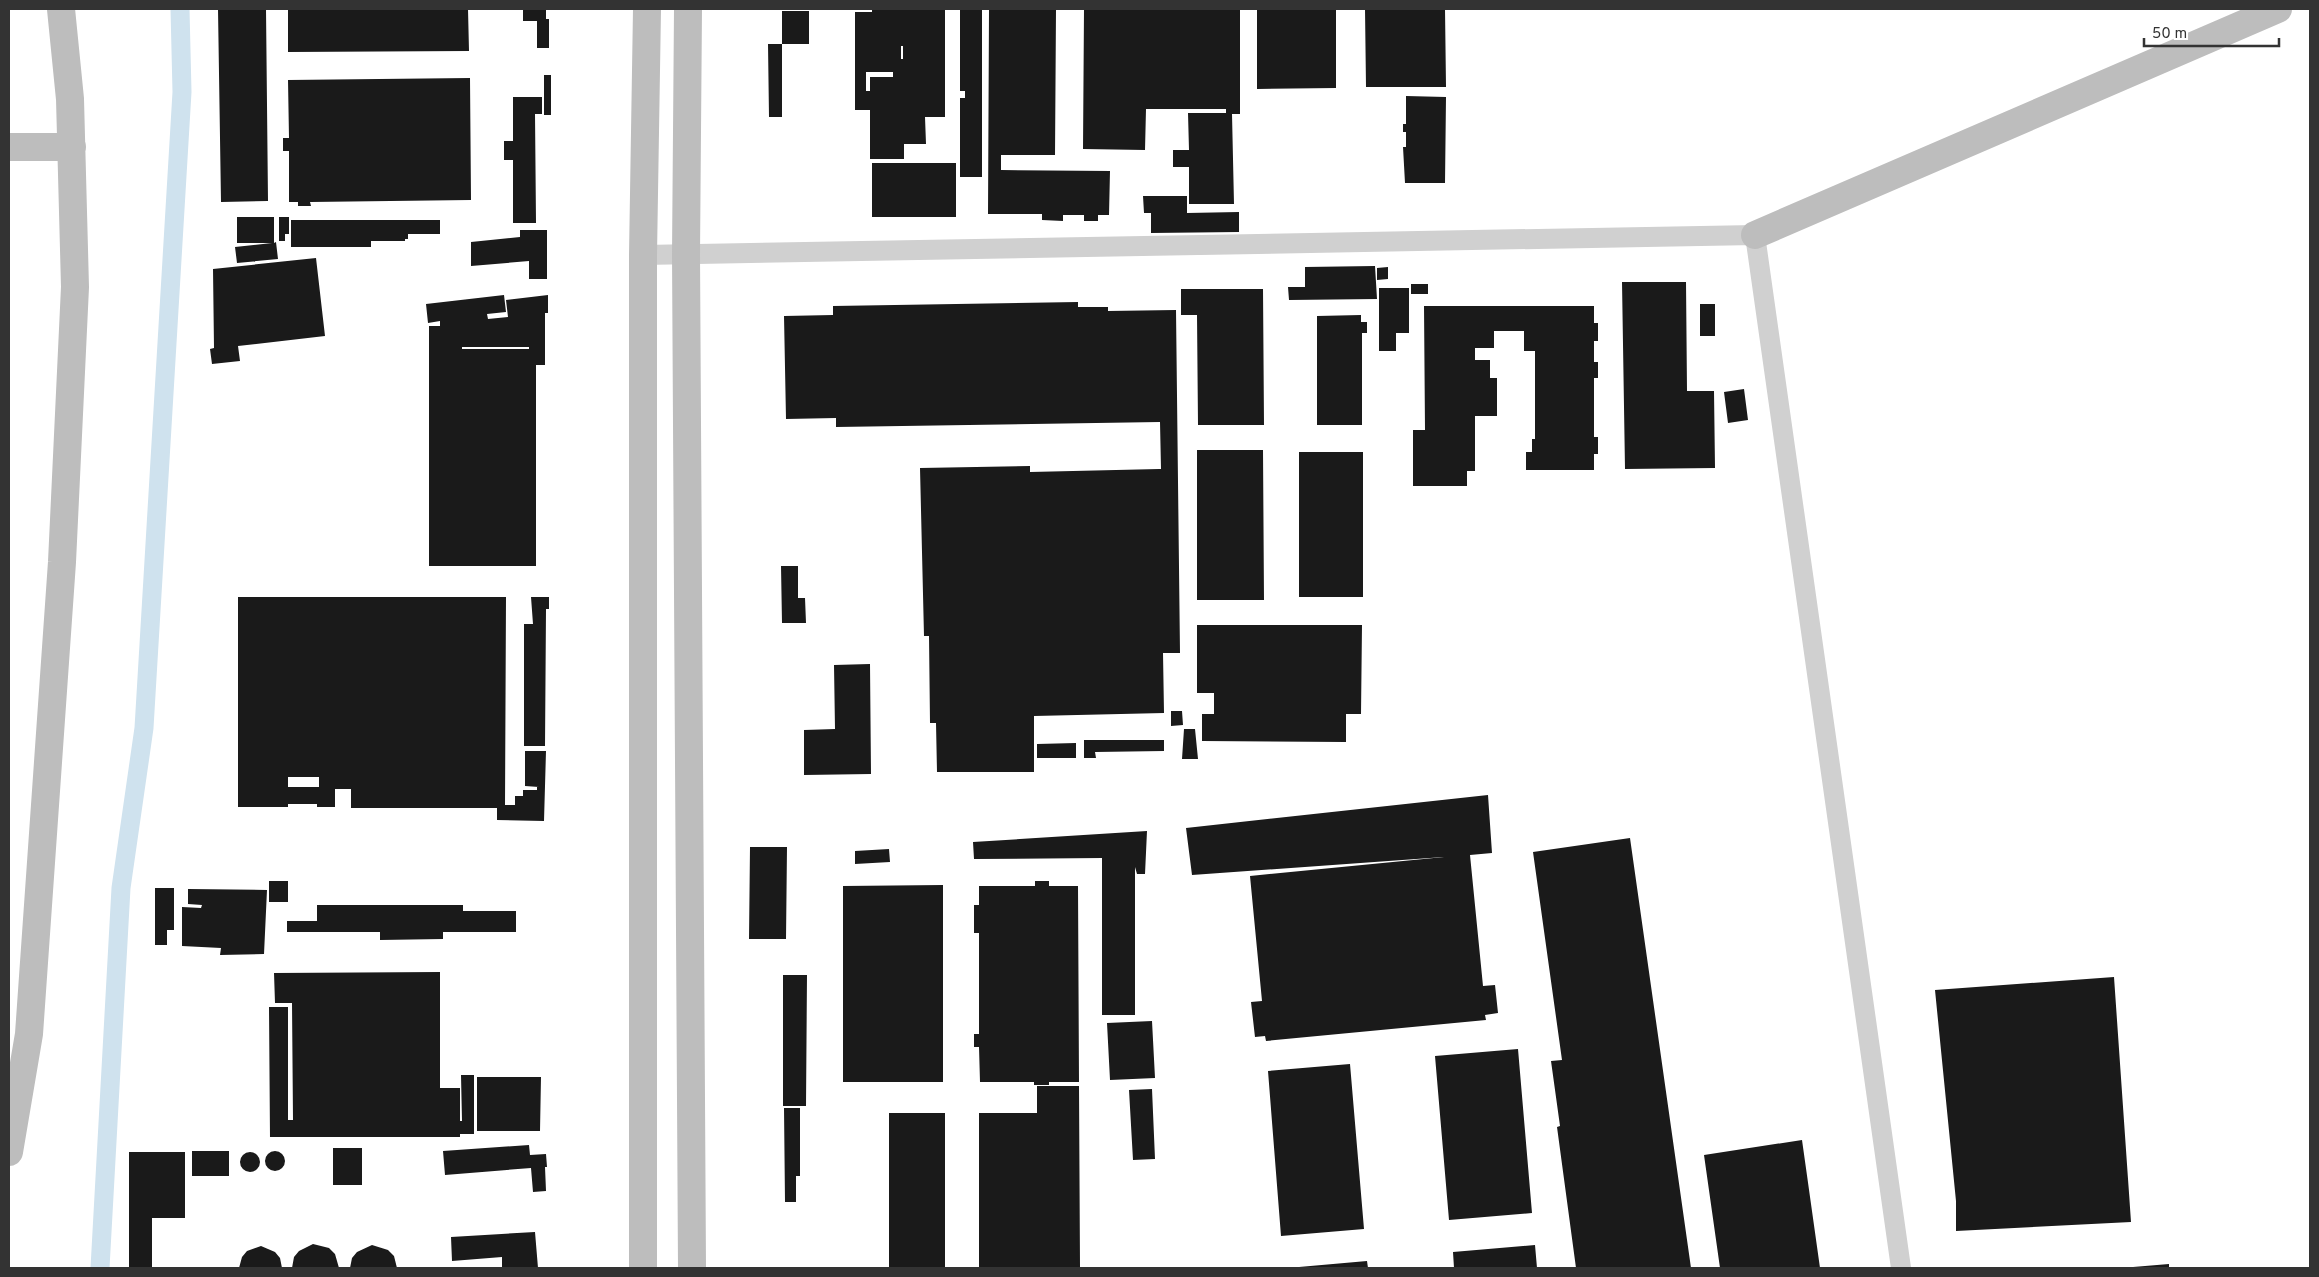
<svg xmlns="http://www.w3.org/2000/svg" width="2319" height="1277" viewBox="0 0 2319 1277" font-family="Overpass,sans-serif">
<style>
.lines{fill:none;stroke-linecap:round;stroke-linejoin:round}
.canal{stroke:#cfe2ee;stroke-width:19}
.building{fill:#1a1a1a;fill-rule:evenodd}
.street{stroke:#d0d0d0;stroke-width:20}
.secondary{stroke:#bdbdbd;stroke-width:28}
</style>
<rect width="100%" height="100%" fill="#fff"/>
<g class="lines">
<!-- canal -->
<path class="canal" d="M100 1268 121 888 144 728 182 92 180 9"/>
</g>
<!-- building -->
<path class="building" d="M218 9H266L268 201 221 202Z
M288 9H468L469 51 288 52Z
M523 9H546V19H549V48H537V21H523Z
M872 9H945V117H925L926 144H904V159H870V110H855V12H872ZM901 46H903V59H901ZM866 72H893V77H870V91H866Z
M960 9H982V177H960V98H965V91H960Z
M989 9H1056L1055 155H1001V170L1110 171 1109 215H1098V221H1084V215H1063V221L1042 220V214H988Z
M1084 9H1240V114H1232L1234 204H1189V167H1173V150H1189L1188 113H1226V109H1146L1145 150 1083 149Z
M1257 9H1336V88L1257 89Z
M1365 9H1445L1446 87H1366Z
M782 11H809V44H782V117H769L768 44H782Z
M544 75H551V115H544Z
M470 78 471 200 310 202 311 206H298V202H289V151H283V138H289L288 80Z
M1406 96 1446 97 1445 183H1405L1403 147H1406V132H1403V124H1406Z
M513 97H542V114H535L536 223H513V160H504V141H513Z
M872 163H956V217H872Z
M1143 196H1187V213L1239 212V232L1151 233V213H1144Z
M237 217H274V243L276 242 278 259 237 263 235 247 272 243H237Z
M279 217H289V234H285V241H279Z
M291 220H440V234H408V239H405V241H371V247H291Z
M520 230H547V279H529V261L471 266V242L520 237Z
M316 258 325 336 238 346 240 361 212 364 210 349 214 348 213 269Z
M1375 266 1377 299 1289 300 1288 287H1305V267Z
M1388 267V279L1377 280V268Z
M1622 282H1686L1687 391H1714L1715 468 1625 469Z
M1411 284H1428V294H1411Z
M1379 288H1409V333H1396V351H1379Z
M1181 289H1263L1264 425H1198L1197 315H1181Z
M504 295 506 312 487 314 488 319 508 317 506 300 548 295V313H545V365H536V566H429V326H440V321L428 323 426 304ZM462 347H529V349H462Z
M1078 302V307H1108V311L1176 310 1180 653H1163L1164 713 1034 716V772H937L936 723H930L929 636H924L920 468 1030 466V472L1159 469H1161L1160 422 836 427V418L786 419 784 316 833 315V306Z
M1700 304H1715V336H1700Z
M1424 306H1594V323H1598V341H1594V362H1598V378H1594V437H1598V454H1594V470H1526V452H1532V439H1535V351H1524V331H1494V348H1475V360H1490V378H1497V416H1475V471H1467V486H1413V430H1425Z
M1361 315V322H1367V333H1362V425H1317V316Z
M1744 389 1748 420 1728 423 1724 392Z
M1197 450H1263L1264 600H1197Z
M1299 452H1363V597H1299Z
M781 566H798V598H805L806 623H782Z
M238 597H506L505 805H515V796H523V790H537V787H539L525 786V751H546L544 821 497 820V808H351V789H335V807H317V804H288V807H238ZM288 777H319V787H288Z
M531 597H549V609H546L545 746H524V624H533Z
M1197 625H1362L1361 714H1346V742L1202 741V714H1214V693H1197Z
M870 664 871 774 804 775V730L835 729 834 665Z
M1171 711H1182L1183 725 1171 726Z
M1184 729H1195L1198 759H1182Z
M1084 740H1164V751L1095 752 1096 758H1084Z
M1076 743V758H1037V744Z
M1488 795 1492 853 1470 855 1483 986 1495 985 1498 1013 1485 1015 1486 1020 1266 1041 1265 1036 1255 1037 1251 1002 1262 1001 1250 876 1444 857 1192 875 1186 828Z
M1147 831 1145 874H1137L1135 867V1015H1102V858L974 859 973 842Z
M1630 838 1691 1268H1576L1557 1127 1560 1126 1551 1061 1562 1060 1533 852Z
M750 847H787L786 939H749Z
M889 849 890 862 855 864V851Z
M269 881H288V902H269Z
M1035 881H1049V886H1078L1079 1082H1049V1085H1034V1082H980L979 1047H974V1034H979V933H974V905H979V886H1035Z
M943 885V1082H843V886Z
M155 888H174V930H167V945H155Z
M188 889 267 890 264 954 220 955 221 948 182 946V907L201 908 202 905 188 904Z
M317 905H463V911H516V932H443V939L380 940V932H287V921H317Z
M440 972V1088H460V1121H462L461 1075H474V1134H460V1137H270L269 1007H288V1120H293L292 1003H275L274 973Z
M783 975H807L806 1106H783Z
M2114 977 2131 1222 1956 1231V1201L1935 990Z
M1152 1021 1155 1078 1110 1080 1107 1023Z
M1518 1049 1532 1213 1449 1220 1435 1056Z
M1350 1064 1364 1229 1281 1236 1268 1071Z
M477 1077H541L540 1131H477Z
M1037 1086H1079L1080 1268H979V1113H1037Z
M1152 1089 1155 1159 1133 1160 1129 1090Z
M784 1108H800V1176H796V1202H785Z
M889 1113H945V1268H889Z
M1802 1140 1820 1268H1720L1704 1155Z
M529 1145 530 1155 546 1154 547 1167H545L546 1191 533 1192 531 1168 445 1175 443 1151Z
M333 1148H362V1185H333Z
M192 1151H229V1176H192Z
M265 1161a10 10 0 1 1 20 0a10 10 0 1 1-20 0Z
M129 1152H185V1218H152V1268H129Z
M240 1162a10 10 0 1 1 20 0a10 10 0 1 1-20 0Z
M535 1232 538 1268H502V1257L452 1261 451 1237Z
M313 1244 329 1248 335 1254 339 1268H292L294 1257 299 1251Z
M372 1245 388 1250 394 1256 397 1268H350L352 1258 357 1252Z
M1535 1245 1537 1268H1454L1453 1252Z
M261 1246 275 1252 280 1258 282 1268H239L242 1257 247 1251Z
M1367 1261 1368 1268H1299V1267Z
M2169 1264V1268H2133V1267Z"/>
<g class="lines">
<!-- street -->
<path class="street" d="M643 255 1755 235 1901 1268"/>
<!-- secondary -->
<path class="secondary" d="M688 9 686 254 692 1268
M9 147H72
M1755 235 2278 9
M9 1152 29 1034 62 562 75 287 70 99 61 9
M643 1268V255L647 9"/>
</g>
<!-- border -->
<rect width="2319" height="1277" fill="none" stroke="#333333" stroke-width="20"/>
<!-- scale -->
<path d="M2144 38v8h135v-8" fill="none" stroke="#333333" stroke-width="2.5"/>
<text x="2152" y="38" font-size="15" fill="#333333" stroke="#ffffff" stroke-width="4" paint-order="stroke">50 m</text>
</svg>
